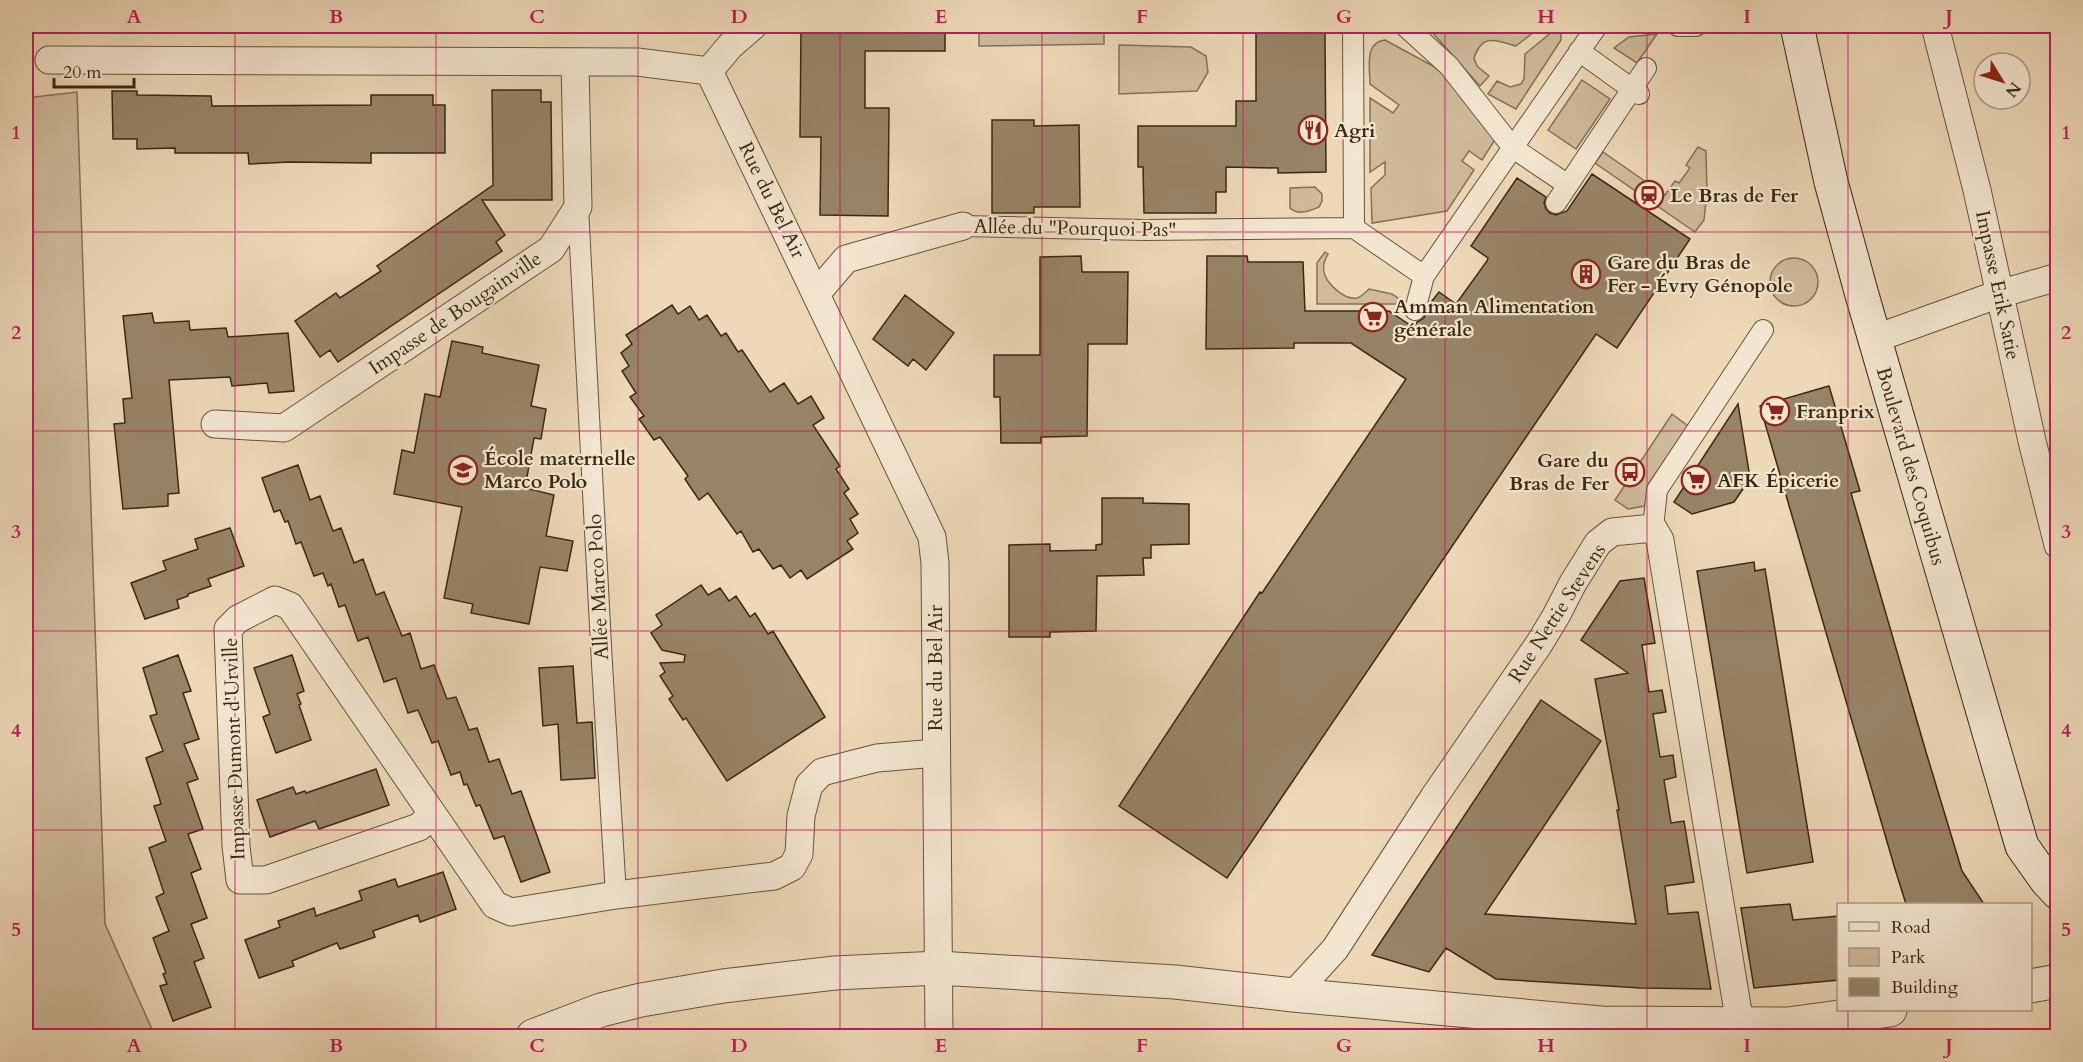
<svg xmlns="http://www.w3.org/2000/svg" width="2083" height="1062" viewBox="0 0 2083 1062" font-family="Cardo,serif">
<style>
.green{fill:#cfba9b;stroke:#847156;stroke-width:1.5}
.building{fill:#978467;stroke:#3a2810;stroke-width:1.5}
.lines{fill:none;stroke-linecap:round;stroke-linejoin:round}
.pedestrian-casing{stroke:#67543a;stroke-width:22}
.minor-casing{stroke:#67543a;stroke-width:29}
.tertiary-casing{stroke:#67543a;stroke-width:35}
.secondary-casing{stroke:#3a2810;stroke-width:35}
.pedestrian{stroke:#f3e6d0;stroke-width:20}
.minor{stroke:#f3e6d0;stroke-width:27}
.tertiary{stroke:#f3e6d0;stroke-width:33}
.secondary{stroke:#f3e6d0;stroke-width:33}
.grid{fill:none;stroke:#c2185b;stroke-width:1.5;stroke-opacity:0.55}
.labels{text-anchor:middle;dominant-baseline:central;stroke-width:4.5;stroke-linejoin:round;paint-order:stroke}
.poi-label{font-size:20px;font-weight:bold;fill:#3a2810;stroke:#f3e6d0;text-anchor:start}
.street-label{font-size:20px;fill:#3a2810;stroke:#f3e6d0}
.neatline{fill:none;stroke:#c2185b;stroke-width:2}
.grid-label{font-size:20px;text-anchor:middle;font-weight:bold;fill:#c2185b}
</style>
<rect width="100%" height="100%" fill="#edd8b7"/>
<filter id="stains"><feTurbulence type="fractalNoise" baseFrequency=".00333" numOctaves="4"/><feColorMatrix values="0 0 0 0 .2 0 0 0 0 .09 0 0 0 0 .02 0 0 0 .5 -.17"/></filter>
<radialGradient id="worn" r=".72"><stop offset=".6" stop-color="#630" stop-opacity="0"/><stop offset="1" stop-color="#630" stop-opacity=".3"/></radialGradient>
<!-- green -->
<path class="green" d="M979 26H1104V44L979 46Z
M1430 30 1535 31 1516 46C1496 40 1482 33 1474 58L1477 66 1489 76 1480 86Z
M1553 31H1558L1561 35V40L1516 109 1488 94 1497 81 1510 87 1521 84 1524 79 1525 54Z
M1657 34 1637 63 1614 48 1629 37Z
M1385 40 1444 72 1496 138 1482 160 1469 151 1462 161 1474 170 1447 211 1372 223 1371 188 1385 175V162L1370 172V98L1393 113 1399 105 1370 84C1370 68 1364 42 1385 40Z
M1119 45 1191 47 1206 56 1208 72 1197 91 1119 94Z
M1582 80 1610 99 1576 149 1548 130Z
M77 92 105 924 155 1036H26V98Z
M1698 147 1706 151 1707 192 1704 220 1695 232 1595 163 1603 152 1665 195 1675 181 1679 183 1690 168 1686 165Z
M1315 187 1322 194V201L1319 207C1309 211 1298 216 1290 208V188Z
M1325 252 1328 254C1318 270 1326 282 1339 292 1345 296 1349 299 1357 298 1361 297 1366 292 1369 289L1392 294 1412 308 1409 312 1398 304H1317V263Z
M1770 282a24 24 0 1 1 48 0a24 24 0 1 1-48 0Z
M1672 414 1688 426 1649 483 1645 506 1628 509 1615 500Z"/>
<!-- building -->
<path class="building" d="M846 26H945V51H865V108H889L888 216 820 215 821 137H800L801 28H846Z
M1256 26H1319V33H1325L1326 172 1278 173V168L1226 167V192H1216V213H1144L1143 167H1138V126H1236V101H1256Z
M492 90H541V102H551L552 200H482L505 235 496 242 502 251 338 362 330 350 320 357 295 321 336 293 340 298 381 271 377 266 493 185Z
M112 91H137V95L211 96 212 106 371 105V95H433V105H445V153H371V163L289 162 249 164 248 153H175V148L137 149V139H113Z
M992 120H1034V126L1079 125 1080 207H1034V213H992Z
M1592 174 1690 239 1617 348 1596 334 1227 878 1119 806 1260 592 1262 593 1406 379 1351 343H1294V348L1206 349 1207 256H1247L1248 262H1303L1305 311H1389L1413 327 1417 322 1424 318 1428 306 1439 292 1456 304 1487 261 1488 258 1471 246 1517 178 1546 197 1544 203 1546 209 1550 213 1556 215 1567 211Z
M1081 256 1082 272H1128L1127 344H1088L1087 436 1041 437V443H1001L1000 397H994V355H1040V257Z
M905 295 954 333 926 370 913 359 908 366 873 339Z
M672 305 678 314 690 306 699 320 707 315 721 336 726 333 738 352 742 350 770 392 784 383 798 404 811 396 824 418 813 425 840 466 836 469 849 489 844 493 858 514 850 519 858 533 847 541 853 549 807 579 801 570 790 578 781 565 773 569 759 549 753 552 741 531 737 534 708 493 699 500 685 479 688 476 660 437 654 440 639 419 644 416 630 397 636 393 622 371 629 366 621 353 632 344 626 335Z
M152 313 154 323 189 321 190 330 226 328 228 337 288 333 294 391 269 393 267 383 232 386 230 377 169 380 179 493 168 494V506L123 509 114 424 125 423 123 399 132 398 123 316Z
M452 341 483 347 482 353 539 365 531 406 546 409 541 439 534 438 525 488 554 495 546 536 573 541 567 571 540 567 529 624 471 613 473 604 444 598 462 507 394 494 402 450 414 453 425 394 440 397Z
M1829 386 1860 491 1851 493 1926 752 1962 871 1984 904H1906L1895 869 1760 406Z
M1738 404 1751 484 1745 486 1734 502 1692 514 1674 502Z
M298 465 310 500 320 496 333 531 341 528 354 563 363 559 376 595 384 592 402 636 410 633 421 669 434 665 447 699 456 697 469 730 477 728 489 762 499 759 512 794 521 791 550 872 521 882 504 836 494 839 480 805 476 806 467 784 464 785 460 772 451 775 438 741 432 743 418 710 408 713 396 678 384 682 368 637 358 641 345 605 339 607 331 584 328 586 323 573 314 576 301 542 296 544 288 521 285 522 280 510 274 512 262 478Z
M1102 498H1143V503L1189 504V544L1151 545V558H1143L1144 575 1097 576 1096 631 1050 632V637H1009V545L1050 544V551L1096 550V545L1102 544Z
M230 528 244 566 208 579 211 586 188 594V596L177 600 179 608 145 619 131 583 166 570 163 561 198 549 195 539Z
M1754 562 1755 571 1765 569 1813 862 1747 873 1697 571Z
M1644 578 1655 643 1642 645 1649 692 1662 690 1666 712 1653 714 1660 757 1673 755 1676 777 1664 780 1671 823 1684 821 1694 882 1665 886 1668 914 1698 912 1711 989 1641 988 1496 979 1446 948 1429 972 1372 955 1541 700 1601 741 1485 914 1636 924 1617 810H1619L1595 679 1628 673 1581 640 1620 581Z
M701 585 708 595 720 588 729 601 736 596 750 617 755 613 768 634 773 631 825 717 727 781 686 718 683 720 669 699 673 696 660 676 665 672 660 663 684 662 685 655 662 650 651 633 662 625 656 615Z
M178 655 191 691 183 693 199 739 184 744 198 779 187 783 203 829 188 834 201 869 191 873 207 918 191 924 204 958 194 962 211 1007 173 1021 160 986 167 984 163 974 166 973 153 938 169 931 156 897 164 893 149 848 166 841 154 806 161 804 158 794 146 758 163 751 150 716 157 714 143 668Z
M292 655 304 691 297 694 301 704 299 705 311 740 276 753 263 717 270 714 254 668Z
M573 666 577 723 592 722 595 778 561 780 558 724 543 726 539 668Z
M376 769 389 805 319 829 315 821 270 837 257 800 293 787 296 794 305 791 306 793Z
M443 872 456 909 420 922 418 915 373 931 375 937 340 949 337 943 292 961 294 966 259 978 245 940 280 927 278 921 314 908 316 916 362 900 359 891 395 879 398 887Z
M1790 904 1793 920 1839 916V980L1754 988 1741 908Z"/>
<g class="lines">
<!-- pedestrian casing -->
<g class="pedestrian-casing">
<path id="pedestrian" d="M1353 26 1354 228
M1405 26 1449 66 1513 148 1568 185
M1678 26H1696
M1579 51 1639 94
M1556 203 1646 68
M578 207 602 664 616 895
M963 226 1144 230 1354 228
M1354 228 1424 276
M1415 310 1424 276 1597 26
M1653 528 1657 490 1763 330"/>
</g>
<!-- minor casing -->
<g class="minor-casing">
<path id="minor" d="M1935 26 1977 190 2032 441 2058 545
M49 60 637 62 709 71 932 537 935 563 939 1036
M709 71 730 46 753 26
M816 294 846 259 963 226
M1874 339 1999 294 2058 277
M215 424 284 428 551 249 578 207 575 62
M432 815 419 827 266 880H240L236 846 228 629 238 619 275 600 290 606 495 905 511 912 616 895 774 876 792 867 799 854 801 816 809 785 822 772 877 758 936 753
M1293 995 1335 949 1434 797 1539 644 1556 616 1573 583 1598 543 1612 532 1653 528 1660 540 1740 1024"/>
</g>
<!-- tertiary casing -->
<g class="tertiary-casing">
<path id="tertiary" d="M2030 986 2058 981
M533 1036 601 1010 641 1000 723 986 835 973 938 968 1175 982 1293 995 1601 1023 1788 1024 1890 1010"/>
</g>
<!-- secondary casing -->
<g class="secondary-casing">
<path id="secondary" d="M1797 26 1831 182 1862 295 2022 846 2046 880 2058 893"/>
</g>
<!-- pedestrian -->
<use href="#pedestrian" class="pedestrian"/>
<!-- minor -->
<use href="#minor" class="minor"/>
<!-- tertiary -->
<use href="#tertiary" class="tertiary"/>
<!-- secondary -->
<use href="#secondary" class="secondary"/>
</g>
<!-- grid -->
<path class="grid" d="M235 26V1036M436 26V1036M638 26V1036M840 26V1036M1042 26V1036M1243 26V1036M1445 26V1036M1647 26V1036M1848 26V904M26 232H2058M26 431H2058M26 631H2058M26 830H2058M1848 1010V1036"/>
<!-- icons -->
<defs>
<g id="restaurant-ring" transform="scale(1.5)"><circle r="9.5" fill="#f3e6d0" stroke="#8f2418" stroke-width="1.5"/><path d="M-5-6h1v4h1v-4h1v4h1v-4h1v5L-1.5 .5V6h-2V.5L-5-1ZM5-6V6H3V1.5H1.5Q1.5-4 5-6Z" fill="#8f2418"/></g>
<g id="station-ring" transform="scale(1.5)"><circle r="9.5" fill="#f3e6d0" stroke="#8f2418" stroke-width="1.5"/><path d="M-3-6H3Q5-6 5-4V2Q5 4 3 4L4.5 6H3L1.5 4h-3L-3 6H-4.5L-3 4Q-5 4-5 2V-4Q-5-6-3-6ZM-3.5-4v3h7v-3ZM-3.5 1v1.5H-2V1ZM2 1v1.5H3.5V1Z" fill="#8f2418"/></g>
<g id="building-ring" transform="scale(1.5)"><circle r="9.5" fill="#f3e6d0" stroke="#8f2418" stroke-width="1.5"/><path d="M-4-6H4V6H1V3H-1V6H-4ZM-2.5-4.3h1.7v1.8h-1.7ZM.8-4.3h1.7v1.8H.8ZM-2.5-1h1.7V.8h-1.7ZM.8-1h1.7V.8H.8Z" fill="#8f2418"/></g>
<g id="supermarket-ring" transform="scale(1.5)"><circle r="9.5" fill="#f3e6d0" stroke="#8f2418" stroke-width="1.5"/><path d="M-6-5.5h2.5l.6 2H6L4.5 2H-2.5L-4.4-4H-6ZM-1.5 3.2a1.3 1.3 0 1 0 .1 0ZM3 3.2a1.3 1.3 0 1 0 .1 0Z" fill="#8f2418"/></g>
<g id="school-ring" transform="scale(1.5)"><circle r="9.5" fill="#f3e6d0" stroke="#8f2418" stroke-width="1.5"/><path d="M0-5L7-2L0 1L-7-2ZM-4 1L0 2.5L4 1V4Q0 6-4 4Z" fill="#8f2418"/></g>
<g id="bus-ring" transform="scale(1.5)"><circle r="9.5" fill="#f3e6d0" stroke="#8f2418" stroke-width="1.5"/><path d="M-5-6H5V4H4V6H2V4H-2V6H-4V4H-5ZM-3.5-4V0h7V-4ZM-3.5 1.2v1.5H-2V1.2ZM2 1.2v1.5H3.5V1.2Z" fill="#8f2418"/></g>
</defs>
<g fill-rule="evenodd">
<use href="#restaurant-ring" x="1313" y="130"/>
<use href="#station-ring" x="1649" y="195"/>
<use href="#building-ring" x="1586" y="274"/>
<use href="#supermarket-ring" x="1373" y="317"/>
<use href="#supermarket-ring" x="1775" y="411"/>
<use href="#school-ring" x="463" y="470"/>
<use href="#bus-ring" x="1630" y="472"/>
<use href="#supermarket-ring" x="1696" y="480"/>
</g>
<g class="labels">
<!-- poi labels -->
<g class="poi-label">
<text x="1334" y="130">Agri</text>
<text x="1670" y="195">Le Bras de Fer</text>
<text x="1607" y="262">Gare du Bras de<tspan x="1607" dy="23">Fer - Évry Génopole</tspan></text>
<text x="1394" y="306">Amman Alimentation<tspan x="1394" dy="23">générale</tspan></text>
<text x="1796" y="411">Franprix</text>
<text x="484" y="458">École maternelle<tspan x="484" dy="23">Marco Polo</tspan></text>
<text x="1609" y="460" text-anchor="end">Gare du<tspan x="1609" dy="23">Bras de Fer</tspan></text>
<text x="1717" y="480">AFK Épicerie</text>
</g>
<!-- street labels -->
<g class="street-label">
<text transform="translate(772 200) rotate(64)">Rue du Bel Air</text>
<text transform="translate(1075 228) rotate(1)">Allée du "Pourquoi Pas"</text>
<text transform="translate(1998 285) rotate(78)">Impasse Erik Satie</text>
<text transform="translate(455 313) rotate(-34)">Impasse de Bougainville</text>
<text transform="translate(1911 466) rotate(74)">Boulevard des Coquibus</text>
<text transform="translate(598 587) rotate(-93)">Allée Marco Polo</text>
<text transform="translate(1557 613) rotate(-57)">Rue Nettie Stevens</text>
<text transform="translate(935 668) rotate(-90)">Rue du Bel Air</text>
<text transform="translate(234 749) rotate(-92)">Impasse Dumont d'Urville</text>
</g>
</g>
<!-- margin -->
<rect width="2083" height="1062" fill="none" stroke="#edd8b7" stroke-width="66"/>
<!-- legend -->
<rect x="1837" y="903" width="195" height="108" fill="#f3e6d0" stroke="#a99a83" stroke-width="1.5"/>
<rect x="1849" y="922" width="30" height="9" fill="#f3e6d0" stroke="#a99a83" stroke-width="1.5"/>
<text x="1891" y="933" font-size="18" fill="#3a2810">Road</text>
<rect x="1849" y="948" width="30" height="18" fill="#cfba9b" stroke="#a99a83" stroke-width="1.5"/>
<text x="1891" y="963" font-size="18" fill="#3a2810">Park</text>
<rect x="1849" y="978" width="30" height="18" fill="#978467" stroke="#a99a83" stroke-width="1.5"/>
<text x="1891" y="993" font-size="18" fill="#3a2810">Building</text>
<!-- north arrow -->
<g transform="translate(2002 81) rotate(128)"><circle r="28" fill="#f3e6d0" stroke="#a99a83" stroke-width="1.5"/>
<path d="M0-4.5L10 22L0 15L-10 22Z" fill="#8f2418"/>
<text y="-9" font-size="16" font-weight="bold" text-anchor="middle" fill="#3a2810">N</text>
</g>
<!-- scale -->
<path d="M54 78v9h80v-9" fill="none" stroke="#3a2810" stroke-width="3"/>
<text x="63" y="78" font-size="18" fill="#3a2810" stroke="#f3e6d0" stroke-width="4.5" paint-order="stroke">20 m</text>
<rect x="33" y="33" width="2017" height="996" class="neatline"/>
<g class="grid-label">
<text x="134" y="23">A</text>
<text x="336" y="23">B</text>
<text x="537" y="23">C</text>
<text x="739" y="23">D</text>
<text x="941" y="23">E</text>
<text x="1142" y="23">F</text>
<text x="1344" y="23">G</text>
<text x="1546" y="23">H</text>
<text x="1747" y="23">I</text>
<text x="1949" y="23">J</text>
<text x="16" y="139">1</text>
<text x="2066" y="139">1</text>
<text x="16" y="339">2</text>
<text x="2066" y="339">2</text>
<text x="16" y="538">3</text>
<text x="2066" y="538">3</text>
<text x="16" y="737">4</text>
<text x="2066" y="737">4</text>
<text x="16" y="936">5</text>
<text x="2066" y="936">5</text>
<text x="134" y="1052">A</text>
<text x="336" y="1052">B</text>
<text x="537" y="1052">C</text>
<text x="739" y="1052">D</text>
<text x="941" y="1052">E</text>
<text x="1142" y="1052">F</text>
<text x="1344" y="1052">G</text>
<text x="1546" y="1052">H</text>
<text x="1747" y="1052">I</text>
<text x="1949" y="1052">J</text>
</g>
<rect width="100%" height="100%" filter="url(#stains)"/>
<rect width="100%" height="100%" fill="url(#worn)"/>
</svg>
